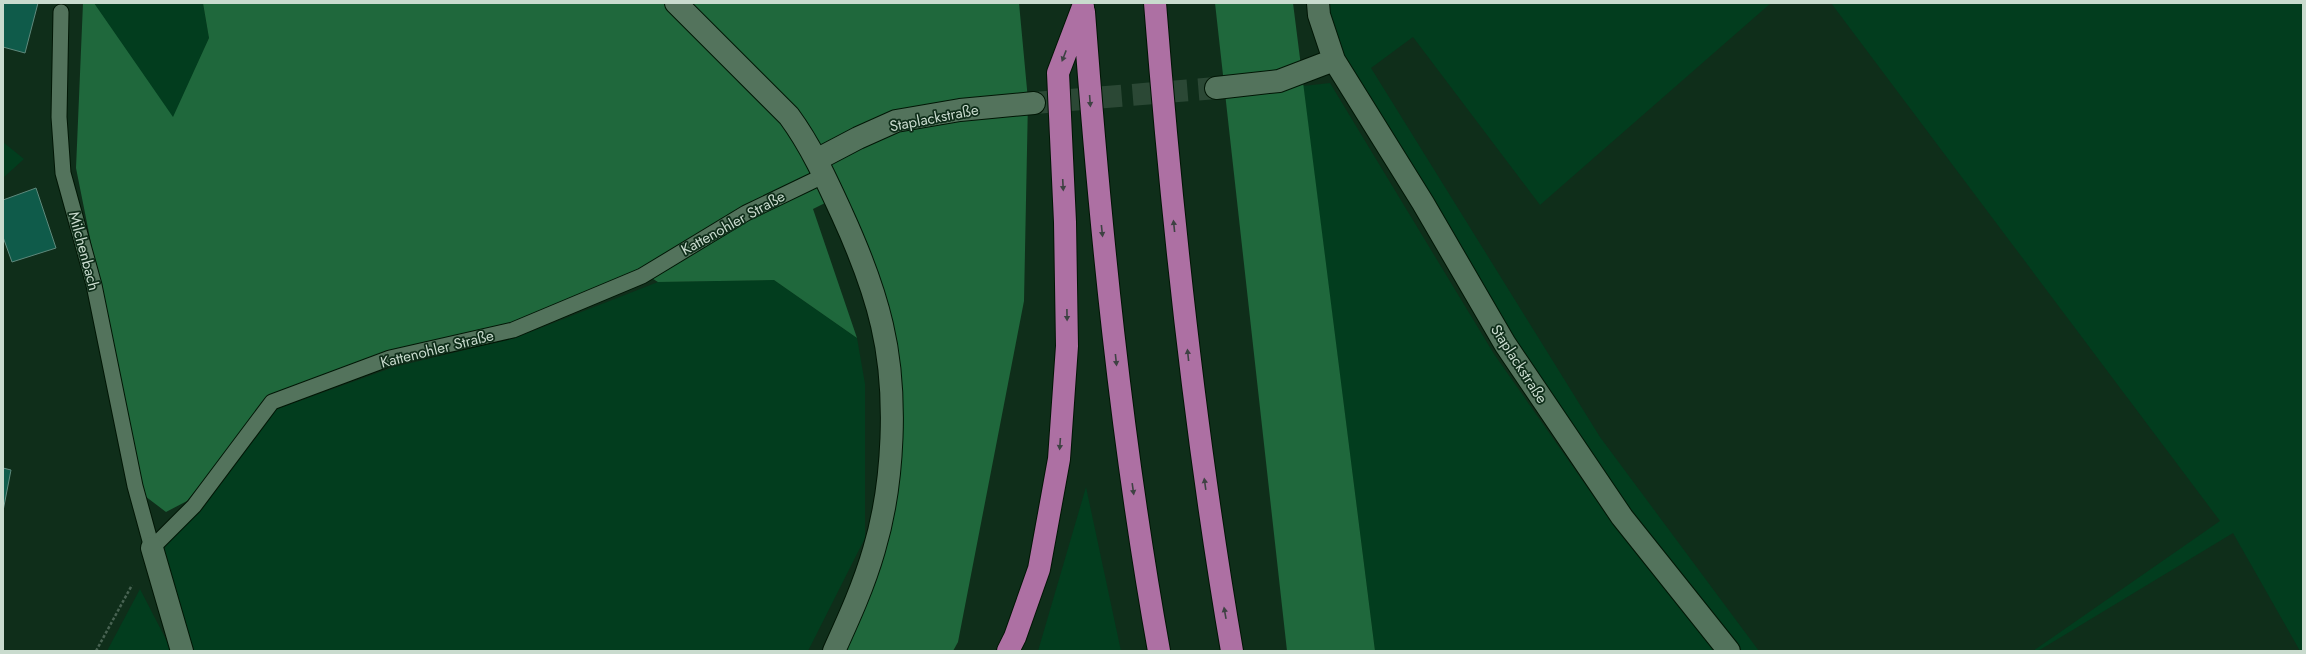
<svg xmlns="http://www.w3.org/2000/svg" width="2306" height="654" viewBox="0 0 2306 654" font-family="Jost,sans-serif">
<style>
.green{fill:#023d1e}
.forest{fill:#1f683c}
.building{fill:#0f5b4a;stroke:#5e897c}
.lines{fill:none;stroke-linecap:round;stroke-linejoin:round}
.street-tunnel{stroke:#2b4835;stroke-width:22;stroke-dasharray:22 11;stroke-linecap:butt}
.lane-casing{stroke:#001605;stroke-width:17}
.street-casing{stroke:#001605;stroke-width:24}
.highway-casing{stroke:#001605;stroke-width:24}
.path{stroke:#486352;stroke-width:2.5;stroke-dasharray:3 2;stroke-linecap:butt}
.lane{stroke:#53735c;stroke-width:15}
.street{stroke:#53735c;stroke-width:22}
.highway{stroke:#ad70a3;stroke-width:22}
.oneway{fill:#3e4243}
.labels{text-anchor:middle;dominant-baseline:central;stroke-width:3.5;stroke-linejoin:round;paint-order:stroke}
.street-label{font-size:15px;fill:#c9dbce;stroke:#0f2e1a}
</style>
<rect width="100%" height="100%" fill="#0f2e1a"/>
<!-- green -->
<path class="green" d="M94 3H203L209 38 173 118Z
M1318 3H1771L1540 205 1413 37 1371 68 1600 437 1759 651H1729L1622 517 1334 60Z
M1831 3H2303V651H2300L2233 533 2038 651H2033L2220 521Z
M1330 83 1494 354 1615 527 1714 651H1375L1303 86Z
M3 142 24 159 3 178Z
M774 280 857 338 865 384V538L808 651H192L152 552 200 512 277 409 394 367 515 338 658 282Z
M1086 487 1121 651H1038Z
M140 589 172 651H107Z"/>
<!-- forest -->
<path class="forest" d="M83 3H94L173 117 209 38 203 3H1019L1028 100 1024 301 958 642 953 651H834L875 549 889 379 835 198 813 209 857 338 774 280 658 282 640 271 509 324 269 398 187 501 166 512 141 493 76 168Z
M1215 3H1293L1375 651H1287Z"/>
<!-- building -->
<path class="building" d="M3 3H38L25 53 3 47Z
M36 188 56 248 12 262 3 237V200Z
M3 468 11 470 3 511Z"/>
<g class="lines">
<!-- street-tunnel -->
<path class="street-tunnel" d="M1034 103 1216 88"/>
<!-- lane casing -->
<g class="lane-casing">
<path id="lane" d="M61 12 59 117 63 173 94 285 135 486 152 548
M152 548 194 506 272 402 390 358 513 330 642 276 746 213 825 175"/>
</g>
<!-- street casing -->
<g class="street-casing">
<path id="street" d="M676 3 789 116C811 146 826 179 842 214 858 249 873 286 882 325 898 393 894 483 874 550 864 585 849 618 834 651
M1318 3 1319 15 1334 60 1423 203 1505 344 1622 517 1729 651
M1216 88 1279 81 1334 60
M818 159 858 138 896 121 960 110 1034 103
M152 548 182 651"/>
</g>
<!-- highway casing -->
<g class="highway-casing">
<path id="highway" d="M1155 3C1172 220 1195 436 1232 651
M1084 12C1100 226 1121 440 1159 651
M1008 651 1015 637 1039 569 1059 459 1067 346 1065 222 1058 73 1083 7"/>
</g>
<!-- path -->
<path class="path" d="M96 651 132 585"/>
<!-- lane -->
<use href="#lane" class="lane"/>
<!-- street -->
<use href="#street" class="street"/>
<!-- highway -->
<use href="#highway" class="highway"/>
</g>
<!-- one-way arrows -->
<defs><path id="oneway-solid" d="M-6-.8H1V-3.2L6.5 0L1 3.2V.8H-6Z"/></defs>
<g class="oneway">
<use href="#oneway-solid" transform="translate(1064 56) rotate(111)"/>
<use href="#oneway-solid" transform="translate(1090 101) rotate(86)"/>
<use href="#oneway-solid" transform="translate(1063 185) rotate(87)"/>
<use href="#oneway-solid" transform="translate(1174 226) rotate(-96)"/>
<use href="#oneway-solid" transform="translate(1102 231) rotate(84)"/>
<use href="#oneway-solid" transform="translate(1067 315) rotate(89)"/>
<use href="#oneway-solid" transform="translate(1188 355) rotate(-96)"/>
<use href="#oneway-solid" transform="translate(1116 360) rotate(84)"/>
<use href="#oneway-solid" transform="translate(1060 444) rotate(94)"/>
<use href="#oneway-solid" transform="translate(1205 484) rotate(-98)"/>
<use href="#oneway-solid" transform="translate(1133 489) rotate(82)"/>
<use href="#oneway-solid" transform="translate(1225 613) rotate(-100)"/>
</g>
<g class="labels">
<!-- street labels -->
<g class="street-label">
<text transform="translate(934 118) rotate(-11)">Staplackstraße</text>
<text transform="translate(733 223) rotate(-29)">Kattenohler Straße</text>
<text transform="translate(84 251) rotate(75)">Milchenbach</text>
<text transform="translate(437 349) rotate(-14)">Kattenohler Straße</text>
<text transform="translate(1519 364) rotate(57)">Staplackstraße</text>
</g>
</g>
<!-- border -->
<rect width="2306" height="654" fill="none" stroke="#c9dbce" stroke-width="8"/>
</svg>
